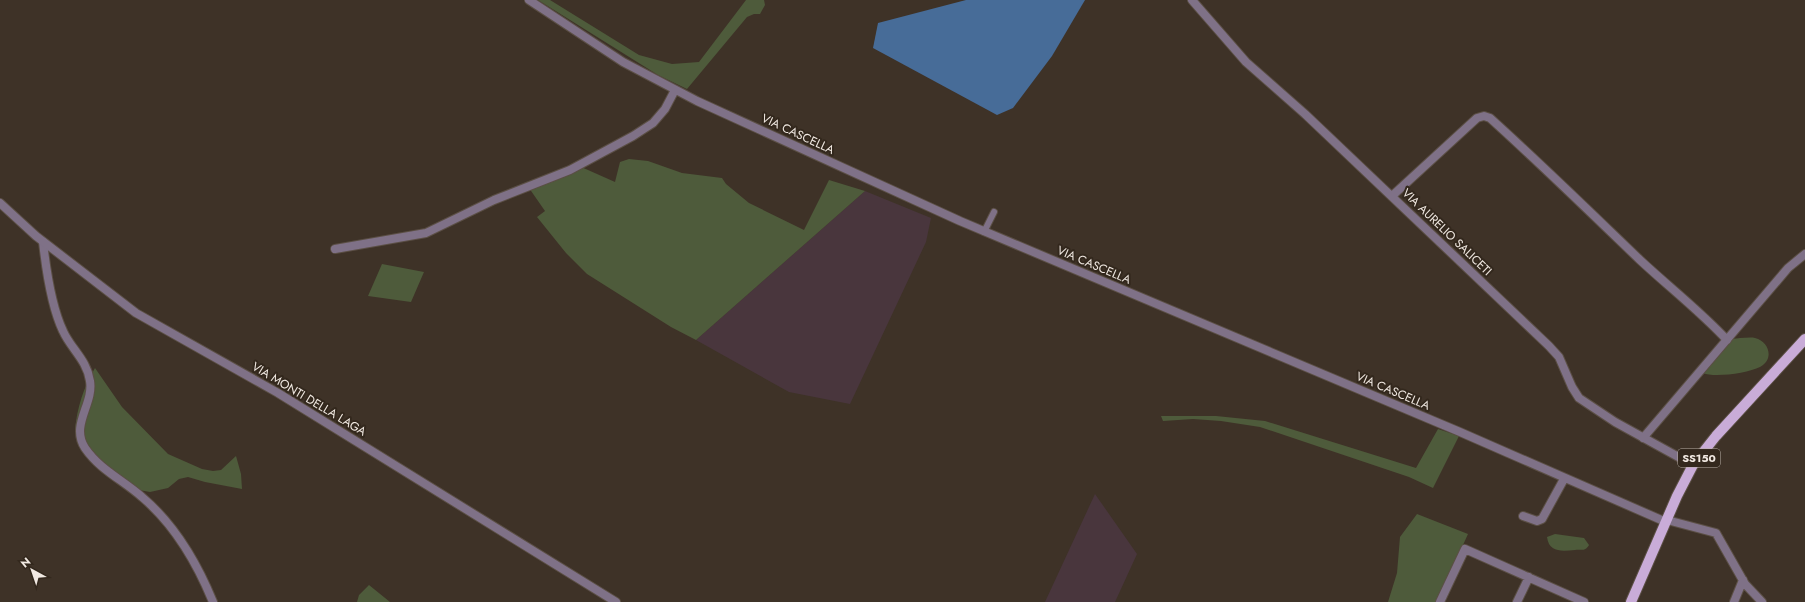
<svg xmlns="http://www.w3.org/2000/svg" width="1805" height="602" viewBox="0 0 1805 602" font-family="Jost,sans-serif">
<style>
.industrial{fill:#49363d}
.green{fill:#4e5b3b}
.water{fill:#476c98}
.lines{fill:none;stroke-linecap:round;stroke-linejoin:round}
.pedestrian-casing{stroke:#5b4f45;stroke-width:8}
.minor-casing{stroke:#5b4f45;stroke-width:10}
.tertiary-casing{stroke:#5b4f45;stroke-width:10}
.primary-casing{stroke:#5b4f45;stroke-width:12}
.pedestrian{stroke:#7f7187;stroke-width:6}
.minor{stroke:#7f7187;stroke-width:8}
.tertiary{stroke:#7f7187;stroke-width:8}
.primary{stroke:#c9acd8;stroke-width:10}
.labels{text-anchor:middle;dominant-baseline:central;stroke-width:4;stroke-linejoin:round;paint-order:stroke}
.shield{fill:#33281d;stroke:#b8afa7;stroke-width:1}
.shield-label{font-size:11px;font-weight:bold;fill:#f1e9e2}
.street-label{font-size:12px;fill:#f1e9e2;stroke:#33281d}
</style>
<rect width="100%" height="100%" fill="#3e3227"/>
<!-- industrial -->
<path class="industrial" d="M865 191 931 218 926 242 850 404 789 392 696 340Z
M1095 494 1137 554 1115 602H1045Z"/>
<!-- green -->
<path class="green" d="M538 0H550L639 55 672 64 699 62 746 0H764L765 5 760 14H754L747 17 687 89 658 75Z
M629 159 648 161 682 173 722 178 726 184 749 203 804 230 829 180 865 191 696 340 671 327 587 274 566 253 537 217 545 211 529 188 579 166 615 182 620 162Z
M382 264 424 272 411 302 368 296Z
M1740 338C1745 338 1751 337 1755 338 1770 342 1774 360 1760 367 1748 373 1714 378 1703 373L1732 339Z
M95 368 122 407 168 454 202 469 213 471 221 470 236 456 241 474 242 489 205 482 188 477 179 479 168 488 150 492 139 490 92 455 75 430C77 408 84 386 95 368Z
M1161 416H1216L1265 421 1416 468 1438 429 1459 436 1433 488 1409 477 1260 427 1221 421 1193 419 1163 421Z
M1417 514 1468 534 1437 602H1388L1397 573 1400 537Z
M1555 534 1584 538 1589 545C1585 552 1581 549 1575 550 1562 551 1549 553 1547 537Z
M369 585 390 602H357L359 595Z"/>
<!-- water -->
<path class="water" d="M966 0H1085L1052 56 1013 108 997 115 873 48 878 23Z"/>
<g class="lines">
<!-- pedestrian casing -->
<g class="pedestrian-casing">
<path id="pedestrian" d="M984 232 994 212"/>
</g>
<!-- minor casing -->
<g class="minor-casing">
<path id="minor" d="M529 0 623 62 697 101 960 221 1460 432 1666 522
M1192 0 1246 62 1305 114 1549 346 1559 357 1572 387 1579 398 1615 422 1693 465
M1392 196 1477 118 1484 116 1490 118C1541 164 1590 212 1640 260 1669 287 1700 311 1727 340
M43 242C46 269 51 306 63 331 71 349 87 360 90 381 94 404 70 425 85 448 100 470 123 480 142 497 174 524 197 563 213 602
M335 249 426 233 494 200 570 170 633 136 653 123 665 109 675 90
M1643 438 1788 268 1805 254
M1523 516 1537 521 1542 519 1564 479
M1667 520 1716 533 1745 584 1762 602
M1440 602 1465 549 1584 602
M1517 602 1529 577
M1734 602 1743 580"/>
</g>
<!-- tertiary casing -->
<g class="tertiary-casing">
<path id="tertiary" d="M0 203 36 236 136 313 278 393 616 602"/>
</g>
<!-- primary casing -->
<g class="primary-casing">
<path id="primary" d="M1631 602 1677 496 1693 465 1716 436 1805 339"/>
</g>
<!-- pedestrian -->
<use href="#pedestrian" class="pedestrian"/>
<!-- minor -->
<use href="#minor" class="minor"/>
<!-- tertiary -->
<use href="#tertiary" class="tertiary"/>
<!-- primary -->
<use href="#primary" class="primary"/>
</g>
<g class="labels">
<!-- shield labels -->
<rect class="shield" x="1678" y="449" width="42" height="18" rx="3"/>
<g class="shield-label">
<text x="1699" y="458">SS150</text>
</g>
<!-- street labels -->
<g class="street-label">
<text transform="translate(798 134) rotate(25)">VIA CASCELLA</text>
<text transform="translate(1447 232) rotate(44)">VIA AURELIO SALICETI</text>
<text transform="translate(1094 265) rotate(23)">VIA CASCELLA</text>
<text transform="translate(1393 391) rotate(23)">VIA CASCELLA</text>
<text transform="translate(309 399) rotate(31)">VIA MONTI DELLA LAGA</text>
</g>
</g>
<!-- north arrow -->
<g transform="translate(32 570) rotate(320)" stroke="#33281d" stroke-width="3" paint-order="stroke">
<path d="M0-3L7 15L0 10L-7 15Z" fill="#f1e9e2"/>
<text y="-6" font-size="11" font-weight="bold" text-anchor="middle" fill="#f1e9e2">N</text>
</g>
</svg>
